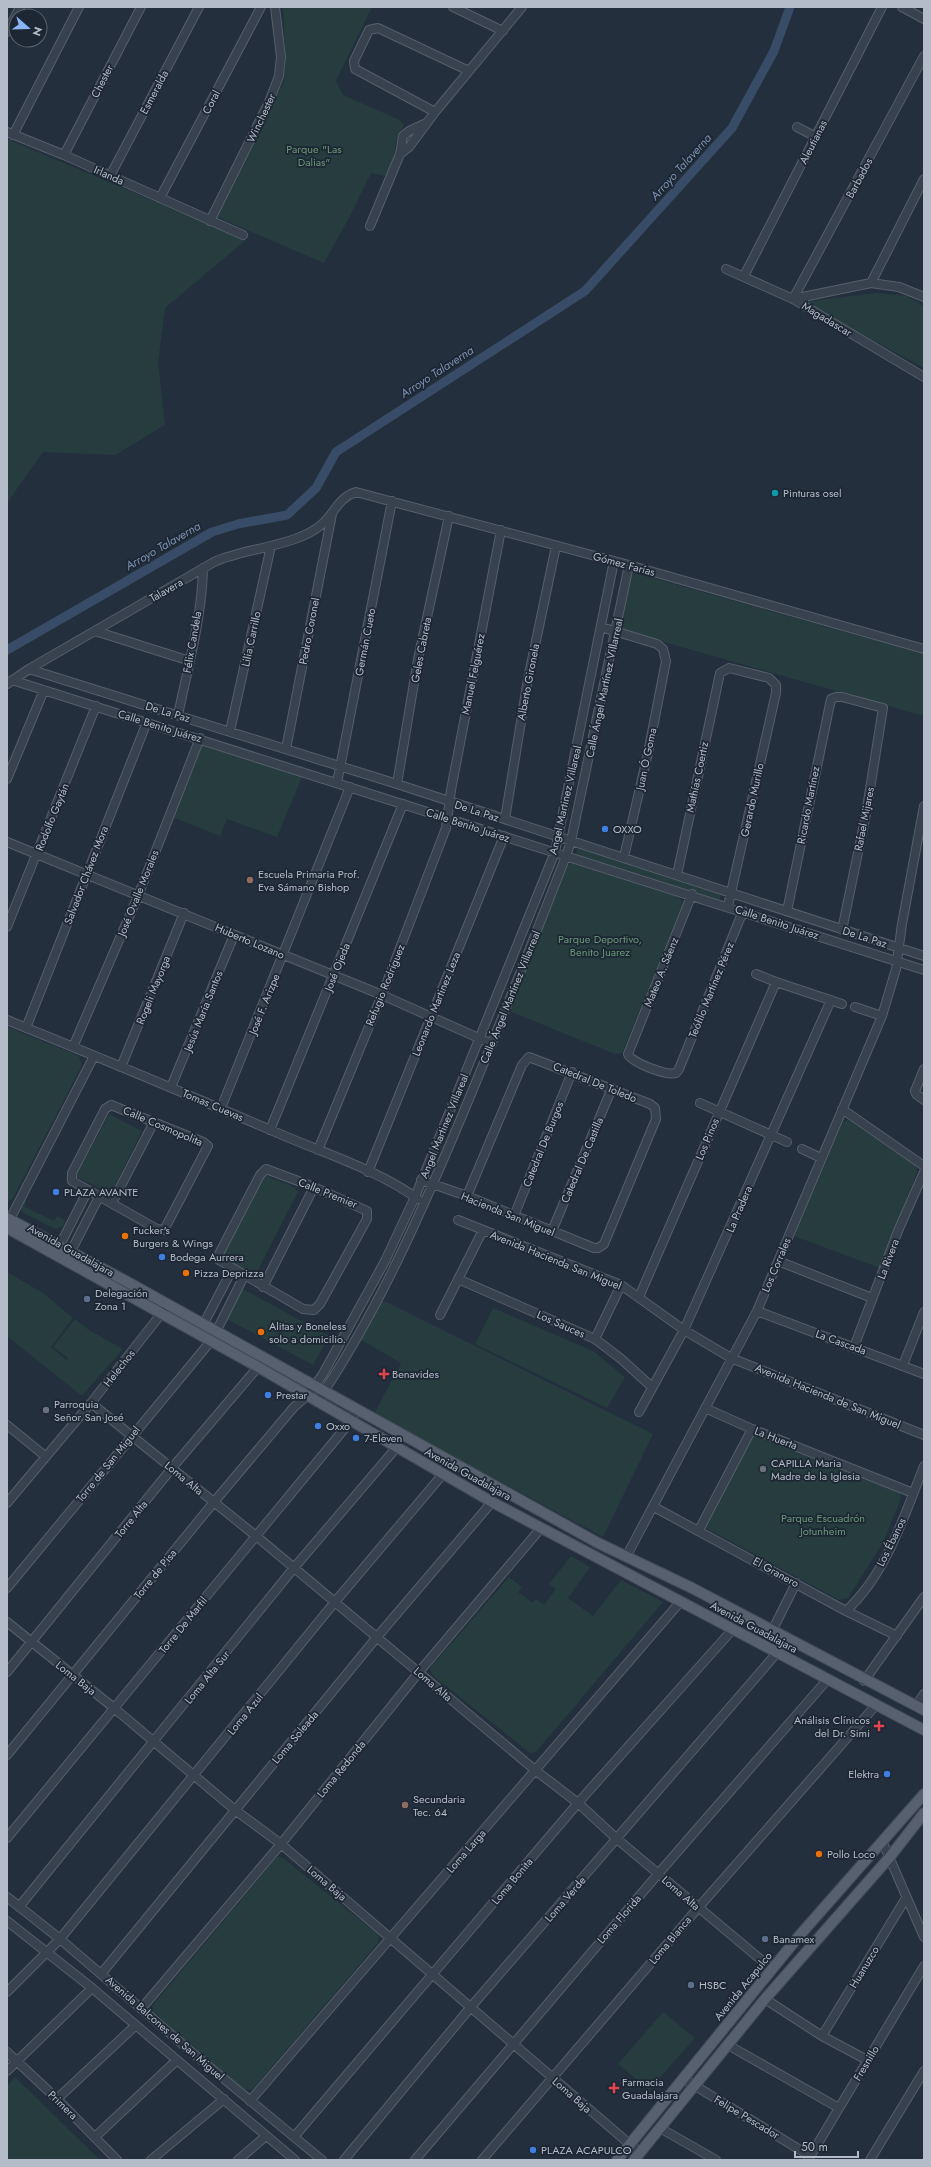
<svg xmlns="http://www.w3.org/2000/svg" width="931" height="2167" viewBox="0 0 931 2167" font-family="Jost,sans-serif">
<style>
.green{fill:#263c3f}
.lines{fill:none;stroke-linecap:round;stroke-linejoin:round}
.canal{stroke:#394c67;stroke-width:9}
.minor-casing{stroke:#565f6c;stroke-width:10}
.major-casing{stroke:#414a57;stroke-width:12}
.minor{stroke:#38414e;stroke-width:8}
.major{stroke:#56606e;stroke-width:10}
.culture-dot{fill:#0f9aa8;stroke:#1d2633;stroke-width:1.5}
.shop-dot{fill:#3f7fe0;stroke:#1d2633;stroke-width:1.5}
.education-dot{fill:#8d6e63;stroke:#1d2633;stroke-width:1.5}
.food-dot{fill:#e8710a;stroke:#1d2633;stroke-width:1.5}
.service-dot{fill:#5c6f8a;stroke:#1d2633;stroke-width:1.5}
.health-dot{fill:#e0444e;stroke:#1d2633;stroke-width:1.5}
.worship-dot{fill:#6b7280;stroke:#1d2633;stroke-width:1.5}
.labels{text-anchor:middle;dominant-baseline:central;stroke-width:3.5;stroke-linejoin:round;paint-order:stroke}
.street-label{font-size:11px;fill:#b4bcc9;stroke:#1d2633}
.park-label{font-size:11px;fill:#6b9a76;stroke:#1d2633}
.poi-label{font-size:11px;fill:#b4bcc9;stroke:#1d2633;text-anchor:start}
.water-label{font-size:12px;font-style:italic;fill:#7c92b1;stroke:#1d2633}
</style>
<rect width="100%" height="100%" fill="#242f3e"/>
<!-- green -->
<path class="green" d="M283 7H372L336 81 343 95 400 120 404 125 396 141 392 167 386 176 371 173 351 214 324 263 217 217 283 84 286 65Z
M7 139 246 240 165 308 158 362 165 425 115 455 43 452 7 503Z
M876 293 906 296 924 306V368L803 302Z
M631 572 924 654V716L618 629Z
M203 745 302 777 277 837 227 819 220 836 172 817 197 751Z
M579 846 721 895 719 901 575 857Z
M571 863 679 897 682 902 680 911 622 1053 615 1054 509 1011 564 867Z
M7 1027 79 1056 82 1065 13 1198 7 1202Z
M109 1114 142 1131 111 1193 76 1177Z
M848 1120 916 1166 917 1172 880 1268 794 1236 843 1122Z
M264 1175 294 1187 298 1192 257 1272 253 1275 221 1261V1254Z
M22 1200 26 1201 25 1207 54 1221 57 1216 65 1220 63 1226 55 1229 22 1212 20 1207Z
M7 1272 43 1293 73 1318 51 1347 66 1360 68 1358 53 1347 75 1319 89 1330 123 1349 82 1396 7 1336Z
M241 1288 329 1336 313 1365 225 1318Z
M382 1300 653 1434 603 1537 374 1414 401 1363 361 1340Z
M493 1308 593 1351 625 1377 607 1408 475 1344Z
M752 1435 759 1436 899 1490 901 1498 884 1541 848 1598 839 1600 706 1528 705 1525Z
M571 1556 590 1567 568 1598 593 1616 621 1580 663 1602 536 1752 530 1753 432 1675 430 1668 509 1577 522 1587 518 1592 533 1603 536 1599 544 1605 556 1589 549 1584Z
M277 1857 283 1858 379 1935 378 1943 252 2090 244 2089 152 2011 153 2005Z
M663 2012 695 2038 649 2090 618 2064Z
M15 2077 100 2160H7V2086Z"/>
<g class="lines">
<!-- canal -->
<path class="canal" d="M7 650 212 532 238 524 287 515 316 488 336 452 585 291 732 128 774 51 790 7"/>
<!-- minor casing -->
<g class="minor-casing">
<path id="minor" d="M453 7 503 31
M902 7 924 19
M7 32 20 7
M435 112 355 69 354 61 369 30 378 28 469 71
M797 127 816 137
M7 132 64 155 243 235
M13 135 79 7
M400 154 409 147 435 112 522 7
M64 155 141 7
M110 176 199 7
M160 198 261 7
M210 221 269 102 279 76 281 57 275 7
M370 226 400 154 403 136 409 131 424 124
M726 269 793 299 924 377
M744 276 882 7
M871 283 924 179
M793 299 924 56
M793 299 871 283 899 287 924 297
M601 627 657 644 663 649 666 661 648 753 624 857
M95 631 190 661
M29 669 397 784 924 956
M12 680 924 970
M7 684 29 669 214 562C245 548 297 546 321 525 335 514 337 498 356 492L629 565 924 649
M178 715C188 667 202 617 203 568
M230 731 271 546
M286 749 332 514
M7 779 44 690
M337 783 392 501
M397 784 418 659 449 516
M505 819 528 679 556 546
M7 842 382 995 492 1044
M677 875 720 673 729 668 769 678 776 685V693L728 906
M692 894 628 1054C632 1063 667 1076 676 1073L679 1069 743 911
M787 911 831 699 836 697H842L883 708 866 814 842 930
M7 927 96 706
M756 974 776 982 842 1004
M855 1007 882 1016
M7 1020C101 1058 194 1097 287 1137 330 1155 381 1172 418 1199
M26 1028 147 722
M73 1047 138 896 200 738
M121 1067 184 913
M924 1069 915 1091 916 1094 924 1100
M171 1087 234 935
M700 1103 787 1142
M111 1105 203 1142 208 1146 164 1230 157 1229 72 1181V1173L105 1109Z
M221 1108 350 787
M842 1109 924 1166
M270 1130 403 804
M802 1149 821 1158
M318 1150 382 995 446 828 451 790 501 530
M266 1169 314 1187 367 1211V1219L320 1304 314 1310 303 1309 219 1260V1254L260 1175Z
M368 1172 504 836
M421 1180 467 1196 594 1248H598L604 1244 656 1119 655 1108 650 1104 529 1057 522 1065 467 1196
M112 1203 154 1122
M514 1216 572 1072
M458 1220 621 1285 684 1330 731 1358 924 1435
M7 1225 94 1056
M552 1231 612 1088
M60 1245 88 1190
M71 1251 99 1197
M778 1261 872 1298
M458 1279 595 1339 620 1358 652 1387
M263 1287 314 1187
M639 1297 776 982
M757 1311 924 1374
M440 1315 483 1230
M203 1325 232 1270
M216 1332 244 1276
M595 1339 621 1285
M854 1347 898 1231 924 1172
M903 1365 924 1312
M317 1402C378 1312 422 1211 464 1111 499 1027 533 941 566 856L571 841 629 565
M91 1403 256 1536 535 1770 578 1803 617 1839 772 1969
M705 1408 752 1429 913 1493
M639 1412 684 1330 831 1000
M7 1425 45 1456
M7 1503 91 1403 165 1309
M654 1507 846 1611 897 1636
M699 1530 752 1429
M626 1557 757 1311 882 1016 896 969 902 924 924 806
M7 1588 210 1342
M846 1611C887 1573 904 1516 924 1466
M7 1622 114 1708 235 1810 281 1844 640 2153
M772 1631 796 1583
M7 1672 172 1468 258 1367
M864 1681 924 1597
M916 1706 924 1694
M7 1755 214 1502 294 1407 307 1396 323 1374 385 1261 415 1197 555 852 614 561
M7 1838 350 1422 357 1410
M883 1843 924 1937
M7 1897 60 1939 194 2054 322 2160
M19 1907 293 1569 396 1448
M7 1921 92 1988 295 2160
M101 1974 377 1637 492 1502
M7 1992 60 1939 334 1603 443 1474
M765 1999 822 2036 867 2060
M141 2009 281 1844 419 1672 541 1528
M822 2036 906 1898
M728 2045 839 2108
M7 2052 57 2099 117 2160
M7 2071 92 1988
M684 2079 810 2156
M57 2099 136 2025
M250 2101 681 1601
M660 2128 716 2160
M95 2137 177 2060
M294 2137 578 1803 733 1629
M151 2160 224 2099
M238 2160 266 2136
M344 2160 470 2008 788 1640
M415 2160 658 1874 827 1680
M482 2160 698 1908 876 1705
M808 2160 924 1966
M870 2160 924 2071"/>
</g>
<!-- major casing -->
<g class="major-casing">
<path id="major" d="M7 1218 124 1280 598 1543 692 1588 924 1710
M7 1228 258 1367 492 1502 924 1730
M617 2160 799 1936 924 1794
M634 2160 765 1999 889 1858 924 1813"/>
</g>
<!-- minor -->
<use href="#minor" class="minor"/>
<!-- major -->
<use href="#major" class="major"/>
</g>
<!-- markers -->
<circle class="culture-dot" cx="775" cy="493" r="4"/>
<g class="shop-dot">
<circle cx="605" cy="829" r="4"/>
<circle cx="56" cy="1192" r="4"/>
<circle cx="162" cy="1257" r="4"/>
<circle cx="268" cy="1395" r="4"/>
<circle cx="318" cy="1426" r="4"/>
<circle cx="356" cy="1438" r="4"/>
<circle cx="887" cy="1774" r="4"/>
<circle cx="533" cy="2150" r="4"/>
</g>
<g class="education-dot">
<circle cx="250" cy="880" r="4"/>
<circle cx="405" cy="1805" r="4"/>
</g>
<g class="food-dot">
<circle cx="125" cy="1236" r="4"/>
<circle cx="186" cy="1273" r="4"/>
<circle cx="261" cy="1332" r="4"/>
<circle cx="819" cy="1854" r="4"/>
</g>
<g class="service-dot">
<circle cx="87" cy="1299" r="4"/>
<circle cx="765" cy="1939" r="4"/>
<circle cx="691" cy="1985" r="4"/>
</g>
<g class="health-dot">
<path d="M382 1368h4v4h4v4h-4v4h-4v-4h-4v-4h4z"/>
<path d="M877 1720h4v4h4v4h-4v4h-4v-4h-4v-4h4z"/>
<path d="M612 2082h4v4h4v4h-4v4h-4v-4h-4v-4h4z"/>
</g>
<g class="worship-dot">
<circle cx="46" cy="1410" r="4"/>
<circle cx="763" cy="1469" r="4"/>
</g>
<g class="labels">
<!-- street labels -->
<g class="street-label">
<text transform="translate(102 81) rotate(-63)">Chester</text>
<text transform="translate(154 92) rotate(-62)">Esmeralda</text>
<text transform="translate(211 102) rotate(-62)">Coral</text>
<text transform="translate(261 118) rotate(-65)">Winchester</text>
<text transform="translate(813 142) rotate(-63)">Aleutianas</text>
<text transform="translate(109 175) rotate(24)">Irlanda</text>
<text transform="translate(859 178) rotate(-62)">Barbados</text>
<text transform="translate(827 319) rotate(31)">Magadascar</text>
<text transform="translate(624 564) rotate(15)">Gómez Farías</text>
<text transform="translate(166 590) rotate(-30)">Talavera</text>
<text transform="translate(309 631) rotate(-79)">Pedro Coronel</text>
<text transform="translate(251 639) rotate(-78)">Lilia Carrillo</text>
<text transform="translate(192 642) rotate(-80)">Félix Candela</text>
<text transform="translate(365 642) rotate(-79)">Germán Cueto</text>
<text transform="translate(421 650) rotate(-79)">Geles Cabreta</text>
<text transform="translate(473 674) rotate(-79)">Manuel Felguérez</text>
<text transform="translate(528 682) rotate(-79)">Alberto Gironela</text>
<text transform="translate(604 688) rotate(-78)">Calle Ángel Martínez Villarreal</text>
<text transform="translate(168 712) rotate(17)">De La Paz</text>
<text transform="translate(160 726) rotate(17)">Calle Benito Juárez</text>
<text transform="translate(646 759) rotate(-78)">Juan Ó Goma</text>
<text transform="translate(697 777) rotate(-78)">Mathías Coertiz</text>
<text transform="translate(565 800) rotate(-77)">Angel Martinez Villareal</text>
<text transform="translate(752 800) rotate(-78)">Gerardo Murillo</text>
<text transform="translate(808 805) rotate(-79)">Ricardo Martínez</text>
<text transform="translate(477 811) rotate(18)">De La Paz</text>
<text transform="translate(52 817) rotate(-68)">Rodolfo Gaytán</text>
<text transform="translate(864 819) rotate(-79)">Rafael Mijares</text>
<text transform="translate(468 825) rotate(18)">Calle Benito Juárez</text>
<text transform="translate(86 875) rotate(-69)">Salvador Chávez Mora</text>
<text transform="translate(138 893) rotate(-68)">José Ovalle Morales</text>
<text transform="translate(777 922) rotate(18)">Calle Benito Juárez</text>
<text transform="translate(865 937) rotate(18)">De La Paz</text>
<text transform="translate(250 941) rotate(23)">Huberto Lozano</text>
<text transform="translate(337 967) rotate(-68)">José Ojeda</text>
<text transform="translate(661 972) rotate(-68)">Mateo A. Sáenz</text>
<text transform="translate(385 985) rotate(-68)">Refugio Rodríguez</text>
<text transform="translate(153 990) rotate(-68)">Rogeli Mayorga</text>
<text transform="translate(711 990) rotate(-68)">Teófilo Martínez Pérez</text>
<text transform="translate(510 997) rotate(-68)">Calle Ángel Martínez Villarreal</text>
<text transform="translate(264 1004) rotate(-68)">José F. Arizpe</text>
<text transform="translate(436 1004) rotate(-68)">Leonardo Martinez Leza</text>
<text transform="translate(203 1011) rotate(-68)">Jesús María Santos</text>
<text transform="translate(595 1082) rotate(22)">Catedral De Toledo</text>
<text transform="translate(213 1105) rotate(23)">Tomas Cuevas</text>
<text transform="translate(163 1126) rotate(23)">Calle Cosmopolita</text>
<text transform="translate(444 1126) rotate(-68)">Angel Martinez Villareal</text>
<text transform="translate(707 1139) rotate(-67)">Los Pinos</text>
<text transform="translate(543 1144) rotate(-68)">Catedral De Burgos</text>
<text transform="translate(582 1160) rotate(-67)">Catedral De Castilla</text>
<text transform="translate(328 1193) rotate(22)">Calle Premier</text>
<text transform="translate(739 1209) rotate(-67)">La Pradera</text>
<text transform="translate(508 1214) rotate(22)">Hacienda San Miguel</text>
<text transform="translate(71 1250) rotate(29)">Avenida Guadalajara</text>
<text transform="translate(888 1259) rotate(-69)">La Rivera</text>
<text transform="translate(556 1260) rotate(22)">Avenida Hacienda San Miguel</text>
<text transform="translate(776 1265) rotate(-67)">Los Corrales</text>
<text transform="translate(561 1324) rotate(24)">Los Sauces</text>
<text transform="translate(841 1342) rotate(20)">La Cascada</text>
<text transform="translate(119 1368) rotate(-52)">Helechos</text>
<text transform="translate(828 1396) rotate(22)">Avenida Hacienda de San Miguel</text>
<text transform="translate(776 1438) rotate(21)">La Huerta</text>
<text transform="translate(108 1464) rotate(-51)">Torre de San Miguel</text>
<text transform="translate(468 1474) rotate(29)">Avenida Guadalajara</text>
<text transform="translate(184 1478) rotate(39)">Loma Alta</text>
<text transform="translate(131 1519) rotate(-51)">Torre Alta</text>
<text transform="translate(891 1542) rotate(-64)">Los Ébanos</text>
<text transform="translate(776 1572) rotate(29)">El Granero</text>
<text transform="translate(155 1574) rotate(-51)">Torre de Pisa</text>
<text transform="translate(183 1625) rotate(-51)">Torre De Marfil</text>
<text transform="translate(754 1627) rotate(28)">Avenida Guadalajara</text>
<text transform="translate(207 1677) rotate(-51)">Loma Alta Sur</text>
<text transform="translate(76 1678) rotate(38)">Loma Baja</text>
<text transform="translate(433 1684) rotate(40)">Loma Alta</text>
<text transform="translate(245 1714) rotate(-51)">Loma Azul</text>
<text transform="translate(295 1737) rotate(-50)">Loma Soleada</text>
<text transform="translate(341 1769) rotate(-51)">Loma Redonda</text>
<text transform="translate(466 1851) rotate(-49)">Loma Larga</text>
<text transform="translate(512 1881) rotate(-50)">Loma Bonita</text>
<text transform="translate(327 1883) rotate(40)">Loma Baja</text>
<text transform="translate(681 1893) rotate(41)">Loma Alta</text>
<text transform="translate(565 1899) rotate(-49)">Loma Verde</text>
<text transform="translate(619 1919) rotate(-49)">Loma Florida</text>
<text transform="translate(670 1940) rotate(-50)">Loma Blanca</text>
<text transform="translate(864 1967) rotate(-59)">Huanuzco</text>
<text transform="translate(743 1986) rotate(-51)">Avenida Acapulco</text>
<text transform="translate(165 2028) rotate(41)">Avenida Balcones de San Miguel</text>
<text transform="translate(866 2063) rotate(-59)">Fresnillo</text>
<text transform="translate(572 2095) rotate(41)">Loma Baja</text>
<text transform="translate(63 2105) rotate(44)">Primera</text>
<text transform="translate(747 2117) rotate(31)">Felipe Pescador</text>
</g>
<!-- park labels -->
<g class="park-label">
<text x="314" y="149">Parque "Las<tspan x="314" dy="13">Dalias"</tspan></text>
<text x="600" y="939">Parque Deportivo,<tspan x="600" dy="13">Benito Juarez</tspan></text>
<text x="823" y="1518">Parque Escuadrón<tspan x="823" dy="13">Jotunheim</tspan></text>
</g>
<!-- poi labels -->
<g class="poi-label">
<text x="783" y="493">Pinturas osel</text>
<text x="613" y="829">OXXO</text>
<text x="258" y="874">Escuela Primaria Prof.<tspan x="258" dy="13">Eva Sámano Bishop</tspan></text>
<text x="64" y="1192">PLAZA AVANTE</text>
<text x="133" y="1230">Fucker's<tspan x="133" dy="13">Burgers &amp; Wings</tspan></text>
<text x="170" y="1257">Bodega Aurrera</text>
<text x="194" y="1273">Pizza Deprizza</text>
<text x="95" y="1293">Delegación<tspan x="95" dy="13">Zona 1</tspan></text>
<text x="269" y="1326">Alitas y Boneless<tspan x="269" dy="13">solo a domicilio.</tspan></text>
<text x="392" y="1374">Benavides</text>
<text x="276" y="1395">Prestar</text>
<text x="54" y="1404">Parroquia<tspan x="54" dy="13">Señor San José</tspan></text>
<text x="326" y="1426">Oxxo</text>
<text x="364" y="1438">7-Eleven</text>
<text x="771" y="1463">CAPILLA Maria<tspan x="771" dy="13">Madre de la Iglesia</tspan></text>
<text x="870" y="1720" text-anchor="end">Análisis Clínicos<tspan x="870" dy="13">del Dr. Simi</tspan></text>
<text x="879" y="1774" text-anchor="end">Elektra</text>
<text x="413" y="1799">Secundaria<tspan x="413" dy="13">Tec. 64</tspan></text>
<text x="827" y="1854">Pollo Loco</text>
<text x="773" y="1939">Banamex</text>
<text x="699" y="1985">HSBC</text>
<text x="622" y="2082">Farmacia<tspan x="622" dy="13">Guadalajara</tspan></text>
<text x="541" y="2150">PLAZA ACAPULCO</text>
</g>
<!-- water labels -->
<g class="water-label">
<text transform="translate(681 167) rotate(-48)">Arroyo Talaverna</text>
<text transform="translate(437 372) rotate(-33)">Arroyo Talaverna</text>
<text transform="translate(163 546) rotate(-30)">Arroyo Talaverna</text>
</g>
</g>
<!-- border -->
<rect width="931" height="2167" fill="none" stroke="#b4bcc9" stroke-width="16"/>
<!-- north arrow -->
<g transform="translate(28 28) rotate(110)"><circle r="19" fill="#1d2633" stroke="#59626f"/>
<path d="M0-3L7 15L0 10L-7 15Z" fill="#8ab4f8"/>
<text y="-6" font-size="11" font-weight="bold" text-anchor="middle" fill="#b4bcc9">N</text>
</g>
<!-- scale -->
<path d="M795 2151v6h63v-6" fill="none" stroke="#b4bcc9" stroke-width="2"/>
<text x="801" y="2151" font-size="12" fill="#b4bcc9" stroke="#1d2633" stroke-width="3" paint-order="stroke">50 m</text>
</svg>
